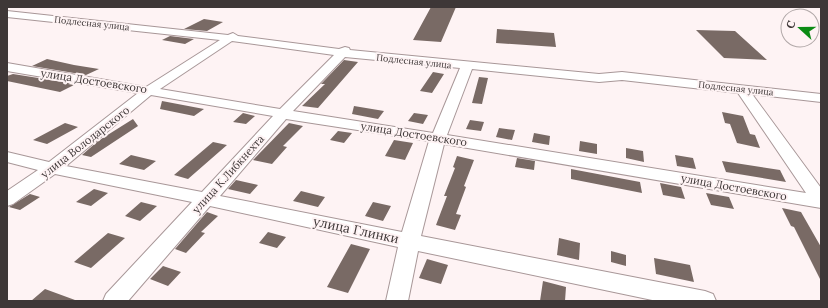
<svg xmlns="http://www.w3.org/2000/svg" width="828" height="308" viewBox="0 0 828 308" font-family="Lora,serif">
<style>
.building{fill:#796a65}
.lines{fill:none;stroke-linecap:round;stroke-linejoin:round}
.minor-casing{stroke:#a89798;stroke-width:2}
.minor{fill:#fff;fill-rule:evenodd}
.labels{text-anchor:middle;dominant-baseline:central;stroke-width:4;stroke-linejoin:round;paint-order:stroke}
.far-street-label{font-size:9px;fill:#3e3737;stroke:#fef3f4}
.street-label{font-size:11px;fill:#3e3737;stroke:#fef3f4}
.near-street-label{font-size:13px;fill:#3e3737;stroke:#fef3f4}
</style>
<rect width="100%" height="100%" fill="#fef3f4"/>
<!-- building -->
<path class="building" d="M431 7H456L441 42 413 40Z
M204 19 223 22 207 31 184 29Z
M497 29 554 33 556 47 496 43Z
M696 30 735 31 767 60 724 58Z
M170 36 194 39 185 44 162 40Z
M47 59 74 65 99 69 86 75 32 66Z
M344 60 358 62 318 108 302 106 325 84H321Z
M433 72 444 74 432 93 420 91Z
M13 74 70 83 68 84 74 85 60 92 7 81V76Z
M479 77 488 78 482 104 472 103Z
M162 101 204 109 194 116 160 109Z
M354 106 384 111 378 119 352 114Z
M722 112 743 116 750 134 755 135 760 148 737 143 730 124 725 123Z
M243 113 255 116 246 124 233 122Z
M414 113 428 115 423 124 408 121Z
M133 119 138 126 91 157 82 155 98 141Z
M470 120 484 122 481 131 466 129Z
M65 123 78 127 47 144 33 140Z
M289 123 303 126 283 146 287 147 272 164 253 160Z
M499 128 515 130 512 140 496 137Z
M338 131 352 133 344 143 330 140Z
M534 133 550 136 549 145 532 142Z
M394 140 413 143 405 160 385 156Z
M580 141 597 144V154L579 151Z
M213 142 227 145 188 179 174 175Z
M626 148 643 151 644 162 626 158Z
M131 155 156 161 144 170 119 164Z
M675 155 693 158 696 169 677 166Z
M457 156 474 160 464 186 466 187 456 214 461 215 455 230 436 225 447 196H444L455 168 453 167Z
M517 158 535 161 534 170 515 167Z
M722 161 780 170 786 182 726 172Z
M571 169 640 182 642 193 571 179Z
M236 180 258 185 250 194 228 189Z
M660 183 681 187 685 199 663 195Z
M94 189 108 193 91 206 76 202Z
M301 191 325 197 318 207 293 201Z
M706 193 729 197 734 209 711 205Z
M30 194 40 197 20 210 9 207Z
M141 202 157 206 140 221 125 216Z
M373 202 391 206 383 221 365 216Z
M782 208 801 212 821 247V281L794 227 791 226Z
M207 212 218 216 201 232 205 233 186 253 175 249Z
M268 232 286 237 277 248 259 243Z
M108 233 125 238 91 268 74 262Z
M559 238 580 243 579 260 557 255Z
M351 244 370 249 348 293 327 287Z
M611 251 626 255V266L611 262Z
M654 258 690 265 694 282 656 274Z
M427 259 448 265 441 284 419 278Z
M163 266 181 272 168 286 150 279Z
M543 281 566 287 565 301H540Z
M45 289 75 300V301H31Z"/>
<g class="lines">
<!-- minor casing -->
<g class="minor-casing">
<path id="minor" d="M7 11 228 35 233 33 238 36 339 49 345 47 349 48 350 50 599 74 622 72 821 94V102L752 94 821 188V208L444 144 421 236 705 291 713 294 716 301H657L418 251 408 301H386L398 247 210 206 128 301H103L106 294 192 202 55 174 13 204 7 206V191L38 170 7 162V152L49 162 138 93 7 71V63L146 87 220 40 7 17ZM232 41 334 55 280 109 160 89ZM345 57 460 68 433 133 293 111ZM472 69 599 82 622 80 738 93 806 193 447 135ZM151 95 273 116 202 192 66 166ZM286 119 429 141 402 232 220 196Z"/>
</g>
<!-- minor -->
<use href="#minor" class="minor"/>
</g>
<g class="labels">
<!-- far-street labels -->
<g class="far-street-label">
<text transform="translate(92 23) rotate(6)">Подлесная улица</text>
<text transform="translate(414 61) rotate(6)">Подлесная улица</text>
<text transform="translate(736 88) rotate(6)">Подлесная улица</text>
</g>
<!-- street labels -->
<g class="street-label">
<text transform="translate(94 81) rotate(9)">улица Достоевского</text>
<text transform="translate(414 134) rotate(9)">улица Достоевского</text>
<text transform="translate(85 142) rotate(-38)">улица Володарского</text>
<text transform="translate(228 174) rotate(-48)">улица К.Либкнехта</text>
<text transform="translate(734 187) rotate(10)">улица Достоевского</text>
</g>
<!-- near-street labels -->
<g class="near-street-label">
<text transform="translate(356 230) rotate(12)">улица Глинки</text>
</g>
</g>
<!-- border -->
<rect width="828" height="308" fill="none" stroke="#3e3737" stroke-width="16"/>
<!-- north arrow -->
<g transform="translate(800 28) rotate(291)"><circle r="19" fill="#fef3f4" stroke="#b1a8a8"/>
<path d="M0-3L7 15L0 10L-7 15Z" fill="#0b8b14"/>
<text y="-6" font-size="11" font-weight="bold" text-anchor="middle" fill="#3e3737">С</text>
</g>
</svg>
